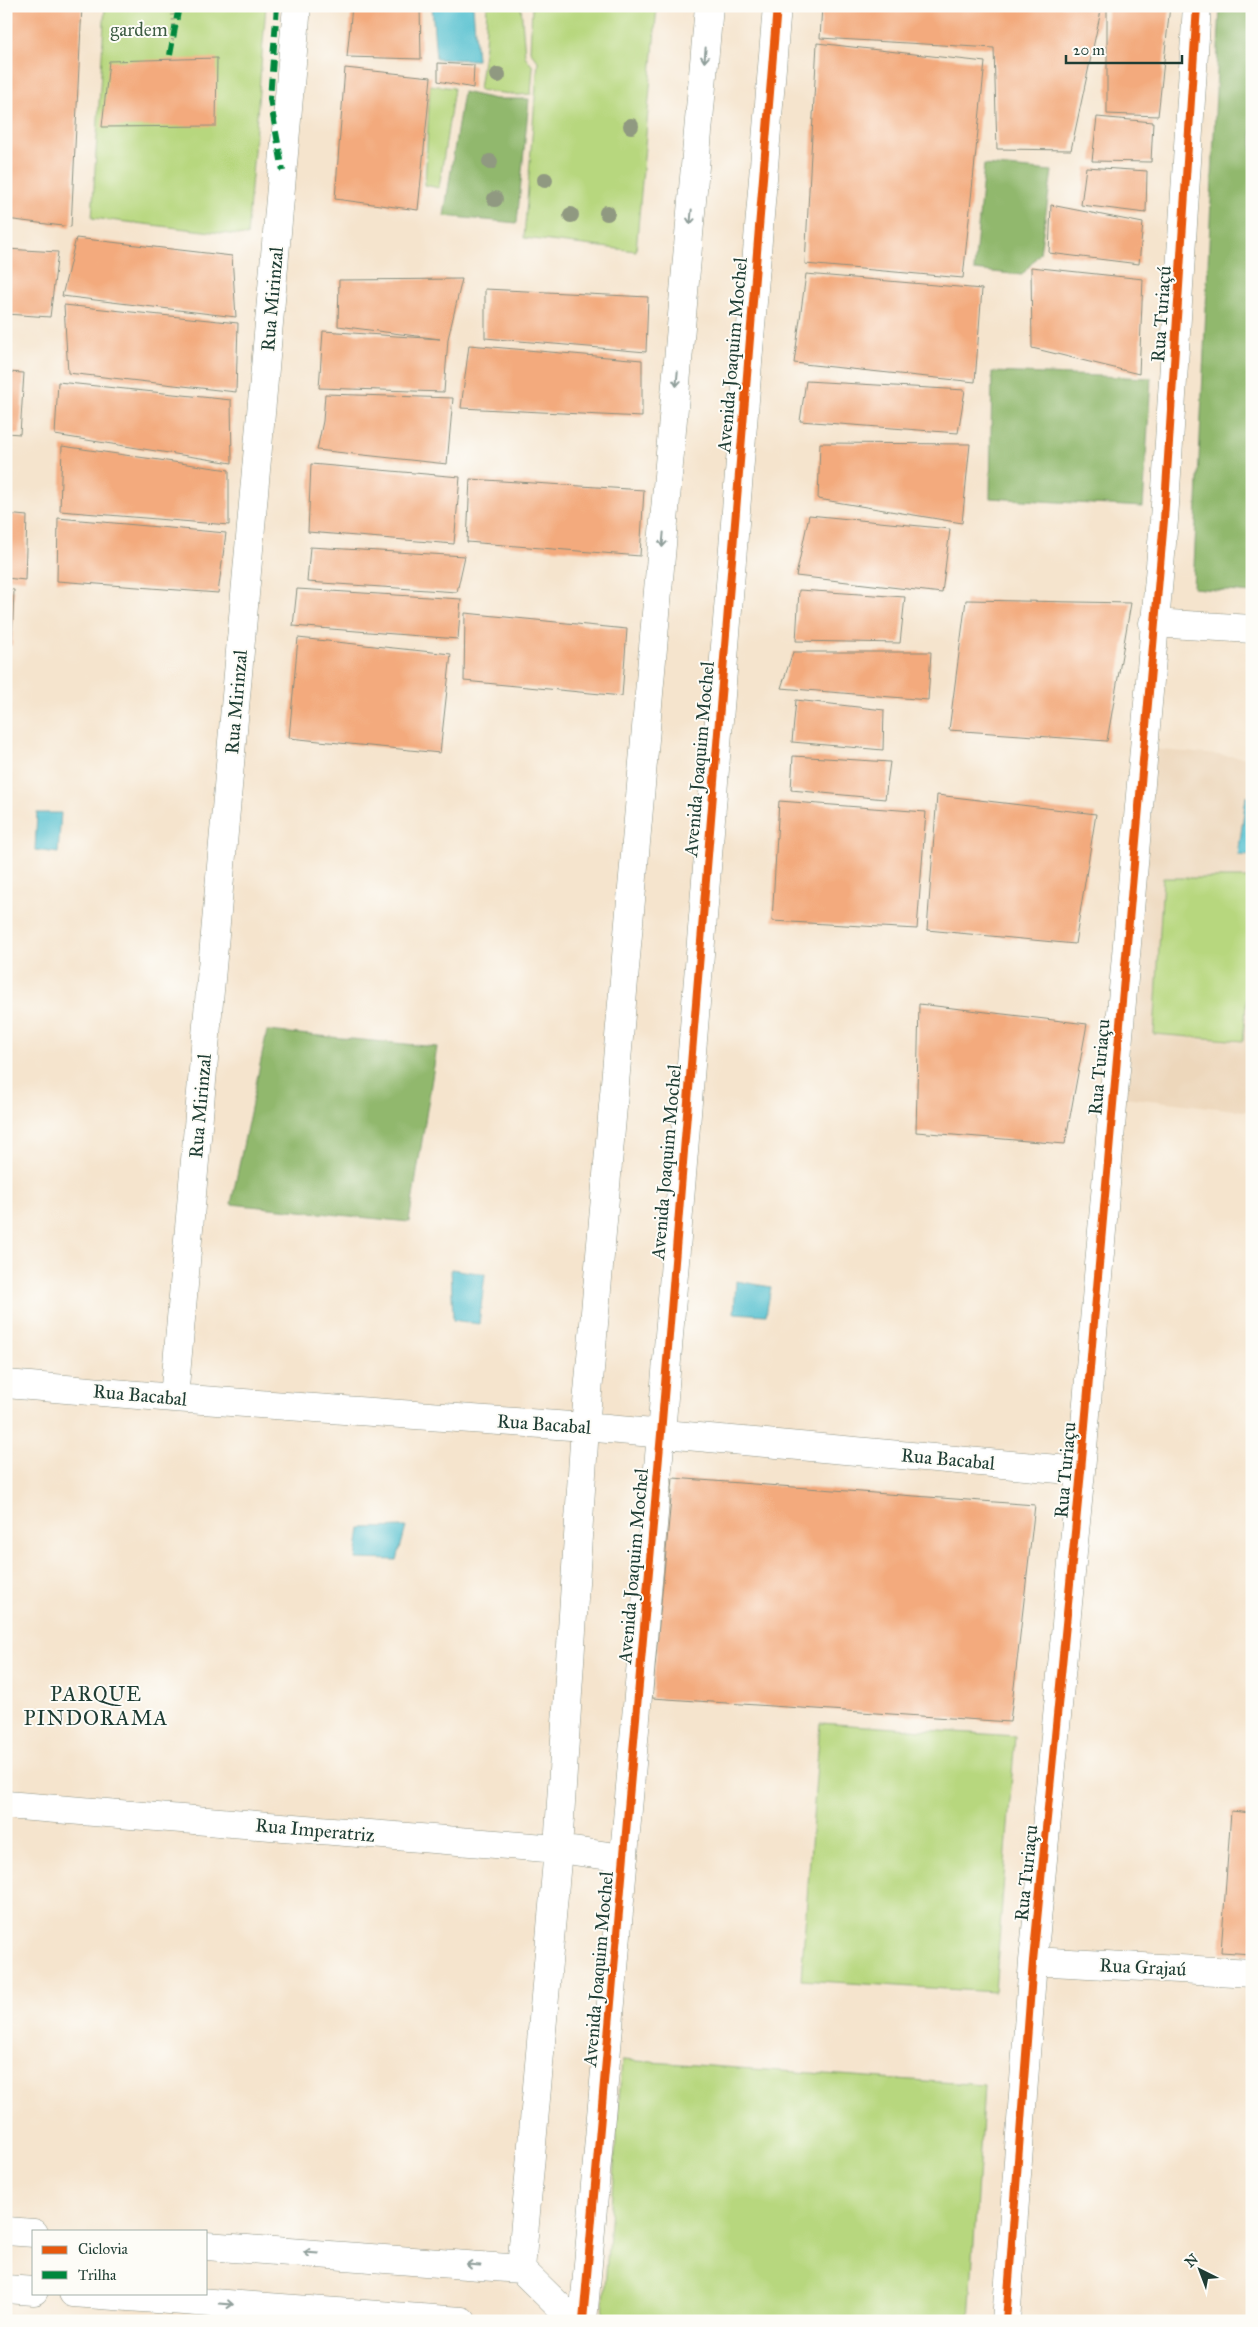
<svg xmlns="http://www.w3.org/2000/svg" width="1258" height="2327" viewBox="0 0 1258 2327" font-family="'IM FELL Great Primer',serif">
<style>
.built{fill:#edd7bb}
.green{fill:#b7d77e;stroke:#6b8a59}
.forest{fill:#91b86d;stroke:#587a50}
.water{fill:#56c1d0;stroke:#3a7f82}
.building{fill:#f3aa7d}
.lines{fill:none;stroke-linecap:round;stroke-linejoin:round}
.minor-casing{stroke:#8a9080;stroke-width:29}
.path{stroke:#8a9080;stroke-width:3;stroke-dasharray:1 4;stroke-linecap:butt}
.minor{stroke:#fff;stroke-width:28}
.quiet{stroke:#00873e;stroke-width:6;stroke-dasharray:12 6;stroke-linecap:butt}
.cycleway-casing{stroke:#fdfcf7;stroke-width:11}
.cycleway{stroke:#e8590c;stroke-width:8}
.tree{fill:#909981}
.oneway{stroke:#8f9e9a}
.labels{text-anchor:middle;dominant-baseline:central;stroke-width:4;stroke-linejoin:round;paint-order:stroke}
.park-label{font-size:19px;fill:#3d5c43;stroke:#fdfcf7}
.street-label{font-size:19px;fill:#1f3d34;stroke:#fdfcf7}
.quarter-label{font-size:21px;letter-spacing:1px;fill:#1f3d34;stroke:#fdfcf7}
</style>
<rect width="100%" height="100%" fill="#fdfcf7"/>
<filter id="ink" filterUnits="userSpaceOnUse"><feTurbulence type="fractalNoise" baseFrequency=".02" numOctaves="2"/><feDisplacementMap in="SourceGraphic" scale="10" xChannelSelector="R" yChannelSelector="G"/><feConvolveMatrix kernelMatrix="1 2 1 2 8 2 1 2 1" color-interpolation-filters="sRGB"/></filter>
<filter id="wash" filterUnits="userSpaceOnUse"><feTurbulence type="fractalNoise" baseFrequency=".0096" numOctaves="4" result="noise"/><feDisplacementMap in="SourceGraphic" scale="20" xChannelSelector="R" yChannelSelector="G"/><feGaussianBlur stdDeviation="1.12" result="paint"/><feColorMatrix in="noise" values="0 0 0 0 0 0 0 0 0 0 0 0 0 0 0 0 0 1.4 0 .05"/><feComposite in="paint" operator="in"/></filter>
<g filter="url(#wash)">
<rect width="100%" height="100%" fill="#f5e4cd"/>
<!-- built -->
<path class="built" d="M1152 749 1252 758V1112L1124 1097Z"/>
<!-- green -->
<path class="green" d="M105 6H266L247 236 92 218Z
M487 6H521L525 56 533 67 531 94 518 95 479 90 485 45Z
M532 6H657L636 251 524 238 538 61 530 51Z
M430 85 454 88 439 188 425 185Z
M1163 878H1252V934L1243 1041 1154 1034Z
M820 1723 1015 1736 995 1992 801 1980Z
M622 2060 984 2085 969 2321H692L603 2314Z"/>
<!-- forest -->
<path class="forest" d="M1220 6H1252V593L1193 588Z
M463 92 495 99H529L517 223 444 216Z
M984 165 1052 171 1040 253 1022 275 974 270Z
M992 372 1151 378 1143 507 990 498Z
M267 1031 437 1047 409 1222 231 1204Z"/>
<!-- water -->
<path class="water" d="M432 6H473L477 60 436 59Z
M1246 797H1252V856L1238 855Z
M37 813H61L58 853 35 850Z
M451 1269 485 1274 479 1324 453 1320Z
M736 1281 771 1287 766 1315 734 1313Z
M406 1527 397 1560 356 1559 360 1528Z"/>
<g id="blocks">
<!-- building -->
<path class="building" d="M6 6H82L71 227 6 219Z
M352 6H420L421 59 347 57Z
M822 6H1102L1071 150 997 149 994 48 820 38Z
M1107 6H1170L1158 116 1107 114Z
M817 43 985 62 963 278 805 264Z
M217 58 216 126 102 127 109 61Z
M438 63 474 65 473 88 438 81Z
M345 68 431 77 418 210 335 199Z
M1097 117 1153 122 1151 162 1092 161Z
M1086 167 1147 171 1146 213 1081 205Z
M1051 205 1143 223 1139 264 1049 253Z
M76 238 232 256 236 317 62 296Z
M6 249 58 252 50 317 6 314Z
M1031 267 1143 279 1139 374 1032 348Z
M806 274 982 289 975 382 794 363Z
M462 279 448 339 444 392 319 388 323 331 440 339 338 326 339 280Z
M485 289 648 297 646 352 485 338Z
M64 305 238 323 236 392 68 373Z
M469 345 642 360V417L461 408Z
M6 372 24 373 20 434 6 433Z
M806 381 965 390 958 433 800 421Z
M58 382 231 400 232 463 55 435Z
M325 394 453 398 447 464 317 450 323 421Z
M820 443 970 444 962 523 818 499Z
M62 446 229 470V525L60 511Z
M311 464 460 477 454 544 308 532Z
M470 479 644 490 640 556 467 542Z
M6 514 27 516 25 580 6 578Z
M809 515 950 529 942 593 796 576Z
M58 518 226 533 218 593 57 581Z
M310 547 465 556 457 592 307 582Z
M6 589 14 590 12 645H6Z
M297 589 461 599 458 639 293 626Z
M799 590 905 597 900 643 796 641Z
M966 600 1131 603 1107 741 949 730Z
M465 613 627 629 622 696 464 681Z
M298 638 451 654 440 753 289 738Z
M793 652H931L928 700 781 688Z
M796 700 884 710 883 750 792 742Z
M793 756 890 762 885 799 791 790Z
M937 795 1096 814 1075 944 927 930Z
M779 801 926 812 917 929 772 921Z
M919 1004 1087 1024 1065 1144 916 1132Z
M673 1478 1035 1505 1010 1722 652 1698Z
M1231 1811 1252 1813V1954L1221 1952Z"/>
</g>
</g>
<g filter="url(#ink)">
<use href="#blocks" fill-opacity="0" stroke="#8a9080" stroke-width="1"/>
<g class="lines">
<!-- minor casing -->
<g class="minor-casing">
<path id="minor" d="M1153 623 1252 629
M6 1384 174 1398 585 1427 1081 1471
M174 1398 297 6
M6 1805 558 1849 624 1858
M1033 1961 1252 1973
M6 2231 34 2233
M206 2246 521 2269 574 2321
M521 2269 558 1849 585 1427 709 6
M6 2289 34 2291
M73 2293 462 2321
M583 2321 661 1434 777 6
M1006 2321 1033 1961 1081 1471 1164 520 1197 6"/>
</g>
<!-- path -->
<path class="path" d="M170 55 174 30 172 6"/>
<!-- minor -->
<use href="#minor" class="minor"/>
<!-- quiet -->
<path class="quiet" d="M277 6 270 99 283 171
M170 55 179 6"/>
<!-- cycleway casing -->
<g class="cycleway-casing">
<path id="cycleway" d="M583 2321 661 1434 777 6
M1006 2321 1033 1961 1081 1471 1164 520 1197 6"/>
</g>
<!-- cycleway -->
<use href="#cycleway" class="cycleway"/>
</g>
<!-- trees -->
<g class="tree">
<circle cx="498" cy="75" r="8"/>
<circle cx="631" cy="126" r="8"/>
<circle cx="490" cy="162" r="8"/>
<circle cx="545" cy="180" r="8"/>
<circle cx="495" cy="199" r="8"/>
<circle cx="607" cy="213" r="8"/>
<circle cx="571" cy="215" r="8"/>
</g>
<!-- one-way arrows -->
<defs><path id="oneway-shaft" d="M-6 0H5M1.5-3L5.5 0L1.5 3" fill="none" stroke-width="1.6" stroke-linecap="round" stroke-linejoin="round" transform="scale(1.25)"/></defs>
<g class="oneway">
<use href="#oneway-shaft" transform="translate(705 55) rotate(95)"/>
<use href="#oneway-shaft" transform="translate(691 217) rotate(95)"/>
<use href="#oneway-shaft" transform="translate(677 379) rotate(95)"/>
<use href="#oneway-shaft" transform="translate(663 540) rotate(95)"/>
<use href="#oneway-shaft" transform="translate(311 2253) rotate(-176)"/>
<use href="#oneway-shaft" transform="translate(473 2265) rotate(-176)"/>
<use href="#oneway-shaft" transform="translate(226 2304) rotate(4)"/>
</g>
</g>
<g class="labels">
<!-- park labels -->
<g class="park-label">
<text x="139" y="29">gardem</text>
</g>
<!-- street labels -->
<g class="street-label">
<text transform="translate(272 299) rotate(-85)">Rua Mirinzal</text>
<text transform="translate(1161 314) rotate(-86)">Rua Turiaçú</text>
<text transform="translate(732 355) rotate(-85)">Avenida Joaquim Mochel</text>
<text transform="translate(236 702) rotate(-85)">Rua Mirinzal</text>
<text transform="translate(699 759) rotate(-85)">Avenida Joaquim Mochel</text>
<text transform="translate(1099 1067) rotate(-85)">Rua Turiaçu</text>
<text transform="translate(200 1106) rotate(-85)">Rua Mirinzal</text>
<text transform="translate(666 1162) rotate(-85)">Avenida Joaquim Mochel</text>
<text transform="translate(140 1395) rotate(5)">Rua Bacabal</text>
<text transform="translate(544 1424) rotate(4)">Rua Bacabal</text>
<text transform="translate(948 1459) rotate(5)">Rua Bacabal</text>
<text transform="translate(1065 1470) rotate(-85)">Rua Turiaçu</text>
<text transform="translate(633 1566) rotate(-85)">Avenida Joaquim Mochel</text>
<text transform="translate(315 1830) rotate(5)">Rua Imperatriz</text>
<text transform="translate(1026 1873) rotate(-84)">Rua Turiaçu</text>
<text transform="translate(1143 1967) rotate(3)">Rua Grajaú</text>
<text transform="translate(598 1969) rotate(-85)">Avenida Joaquim Mochel</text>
</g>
<!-- quarter labels -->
<g class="quarter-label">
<text x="96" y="1694">PARQUE<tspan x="96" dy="24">PINDORAMA</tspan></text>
</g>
</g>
<!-- margin -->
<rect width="1258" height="2327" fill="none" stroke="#fdfcf7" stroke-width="25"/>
<!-- legend -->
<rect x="32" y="2230" width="175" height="65" fill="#fdfcf7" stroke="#a4b0a9"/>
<rect x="42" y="2246" width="25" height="8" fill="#e8590c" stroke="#a4b0a9"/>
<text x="78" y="2254" font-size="15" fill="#1f3d34">Ciclovia</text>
<rect x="42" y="2271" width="25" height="8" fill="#00873e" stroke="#a4b0a9"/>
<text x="78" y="2280" font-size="15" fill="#1f3d34">Trilha</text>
<!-- north arrow -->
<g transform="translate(1200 2270) rotate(318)" stroke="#fdfcf7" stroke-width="4" paint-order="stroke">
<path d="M0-4L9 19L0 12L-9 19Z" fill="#1f3d34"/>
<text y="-8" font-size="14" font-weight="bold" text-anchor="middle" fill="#1f3d34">N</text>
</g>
<!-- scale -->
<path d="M1066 55v8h116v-8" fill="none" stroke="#1f3d34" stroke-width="2.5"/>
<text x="1073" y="55" font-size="15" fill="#1f3d34" stroke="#fdfcf7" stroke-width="4" paint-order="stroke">20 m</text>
</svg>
